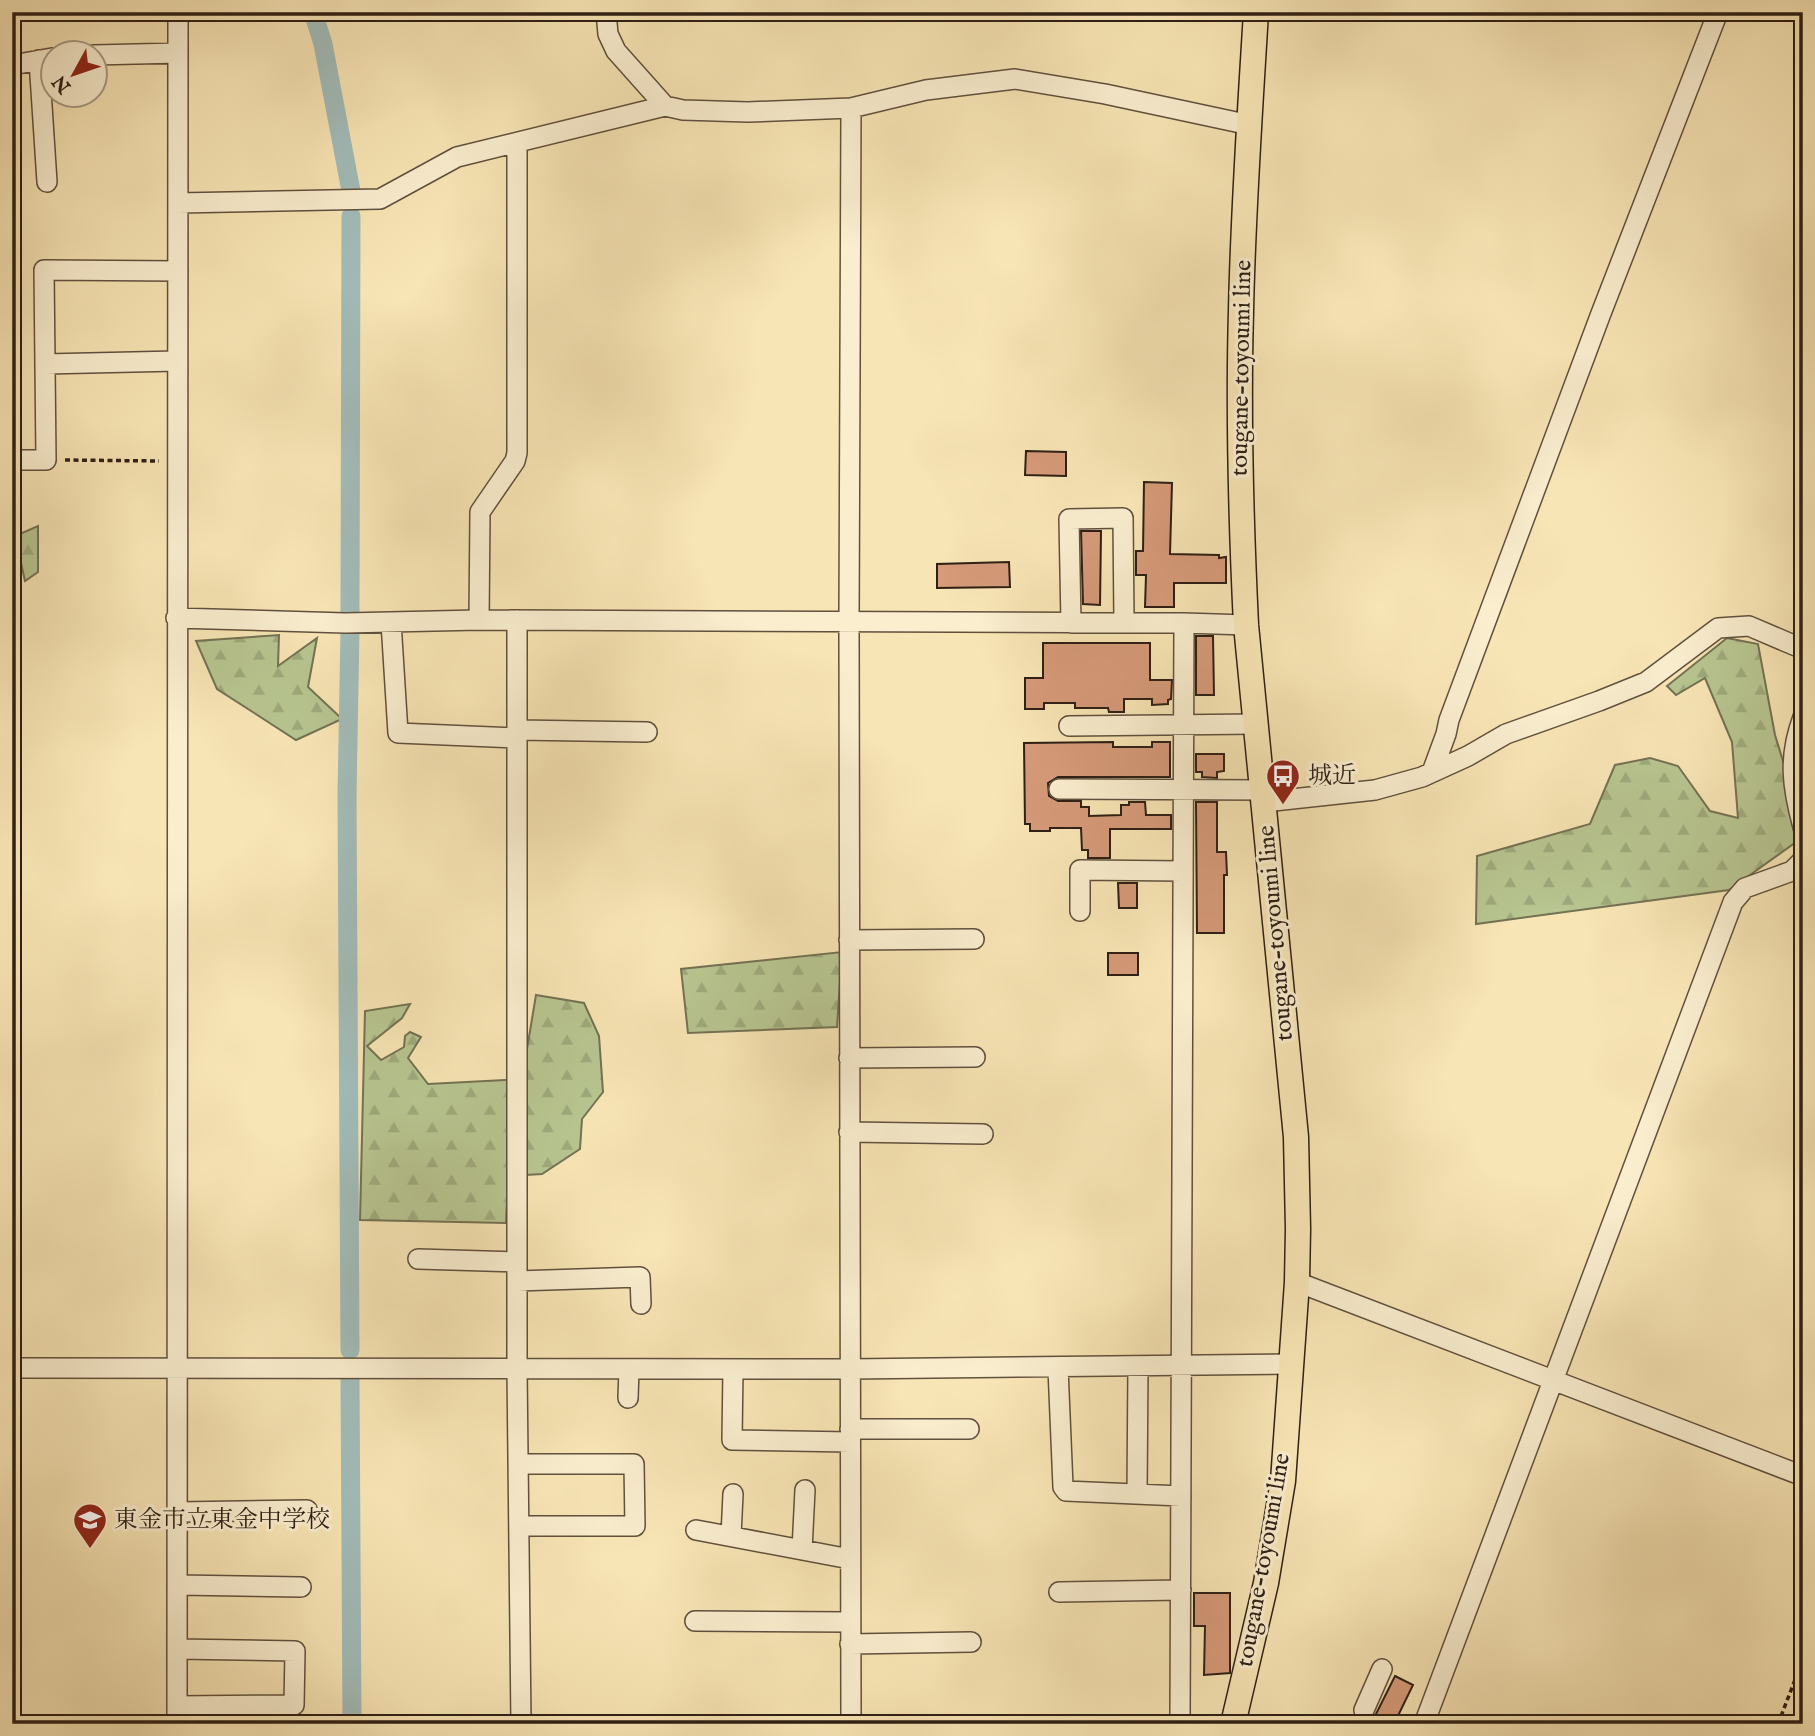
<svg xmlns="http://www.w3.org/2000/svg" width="1815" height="1736" viewBox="0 0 1815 1736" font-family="'IM FELL English','Noto Serif JP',serif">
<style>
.forest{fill:url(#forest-firs);stroke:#737253;stroke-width:2}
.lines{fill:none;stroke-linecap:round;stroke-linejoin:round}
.canal{stroke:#a2bcb9;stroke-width:19}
.building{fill:#d69a79;stroke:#2e1f15;stroke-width:2}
.minor-casing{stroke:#60503d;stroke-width:22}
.major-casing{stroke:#2e1f15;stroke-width:27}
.path{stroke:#2e1f15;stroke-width:3.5;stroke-dasharray:5 3.5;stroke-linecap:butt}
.minor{stroke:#faeecf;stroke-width:19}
.major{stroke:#f8e5b5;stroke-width:24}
.labels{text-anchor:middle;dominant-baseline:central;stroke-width:6;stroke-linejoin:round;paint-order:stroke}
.street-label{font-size:24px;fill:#2e1f15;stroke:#faeecf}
.poi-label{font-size:24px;fill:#2e1f15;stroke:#faeecf;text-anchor:start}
</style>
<defs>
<pattern id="forest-firs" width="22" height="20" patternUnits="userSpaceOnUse" patternTransform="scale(1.75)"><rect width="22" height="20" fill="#b8c691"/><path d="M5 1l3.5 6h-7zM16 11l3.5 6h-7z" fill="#9eaa7c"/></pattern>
</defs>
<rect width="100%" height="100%" fill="#f8e5b5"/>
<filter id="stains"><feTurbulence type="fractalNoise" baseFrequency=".00286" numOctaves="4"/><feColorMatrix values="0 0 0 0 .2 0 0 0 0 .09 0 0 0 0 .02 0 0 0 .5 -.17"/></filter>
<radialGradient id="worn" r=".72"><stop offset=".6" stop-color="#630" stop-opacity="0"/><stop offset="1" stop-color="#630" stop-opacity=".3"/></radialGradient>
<!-- forest -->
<path class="forest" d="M38 526V572L25 581 15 536Z
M279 635 278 666 317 638 308 687 342 719 296 740 217 689 196 641Z
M1727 638 1758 644 1775 735 1787 774 1796 842 1729 890 1476 924 1477 856 1590 824 1615 765 1650 758 1678 766 1710 811 1738 818 1732 742 1705 678 1676 695 1667 686Z
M842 952 837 1027 688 1033 681 969Z
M536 995 584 1003 599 1036 603 1092 582 1119 580 1149 542 1174 508 1176 506 1223 360 1220 365 1011 410 1004 402 1018 367 1046 381 1060 404 1047 405 1036 410 1032 421 1037 408 1058 428 1084 522 1079Z"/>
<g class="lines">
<!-- canal -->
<path class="canal" d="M313 12 323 44 351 191
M350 612 351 216
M350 1350 347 795 350 631
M350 1379 352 1724"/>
</g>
<!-- building -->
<path class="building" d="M1026 451 1066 452V476L1025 475Z
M1144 482 1172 483 1170 554 1219 555V558L1226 557V583H1174V607H1145L1146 575H1136V551H1143Z
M1081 531H1101L1100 605 1083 604Z
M1009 562 1010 587 937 588V564Z
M1196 636H1213L1214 695H1196Z
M1043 643H1150V680H1172L1171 699 1168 700V704L1152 705V699H1124V712H1109L1108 708H1075V703H1044V709H1025V678H1043Z
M1113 742V747H1152V742H1170V777H1058L1048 783 1049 796 1058 801H1081V807H1089V816L1121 815V805H1129V802H1145L1146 815H1171V829H1110V858H1088V850H1082L1081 828H1050V831H1030V824H1025L1024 743Z
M1196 754H1224V771L1217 772V778L1202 777V772H1196Z
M1196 802H1217V852H1226L1227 875H1224V933H1197Z
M1118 883H1137V908H1119Z
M1108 953H1138V975H1108Z
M1194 1593H1230V1673L1204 1675 1205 1626H1194Z
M1395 1676 1413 1685 1394 1724H1371Z"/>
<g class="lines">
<!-- minor casing -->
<g class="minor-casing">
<path id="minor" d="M606 12 608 34 616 51 665 106 683 110 748 112 851 108 926 90 1015 79 1105 94 1250 125
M94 55 178 53
M39 60 47 182
M12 65 52 58
M851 108 849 622 851 1724
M178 203 380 199 457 157 665 106
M45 364 177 361
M12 460H46L44 270 178 271
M176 618 345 623 479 620 1184 623 1246 625
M479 620 480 512 515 461 517 453V144
M517 620V1369L521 1724
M391 622 398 733 517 738
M1071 623 1069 519 1123 518 1124 622
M1803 717C1788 757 1792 787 1803 827
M1069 726 1256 724
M517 730 647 732
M1432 772 1446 734 1449 720 1600 316 1718 12
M1059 789 1262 790
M1264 802 1375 790 1422 777 1468 756 1506 734 1599 701 1646 682 1718 628 1749 626 1803 649
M1080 911V870L1183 871
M849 940 974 939
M849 1058 975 1057
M849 1132 983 1134
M418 1259 517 1262
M517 1281 640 1277 641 1304
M1297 1282 1803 1476
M12 1368 850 1369 1291 1364
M1058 1368 1063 1487 1066 1491 1181 1496
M733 1369 732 1440 850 1442
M628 1398 629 1369
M850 1429H969
M518 1464H634L635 1526H519
M1137 1494 1138 1367
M178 1512 307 1510
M696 1530 850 1559
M731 1536 733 1494
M802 1550 805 1490
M178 1585 301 1587
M1059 1592 1181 1590
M695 1621 850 1622
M850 1644 971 1642
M177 1706 294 1705 295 1651 178 1649
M1364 1710 1382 1669
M177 1724 178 12
M1180 1724 1184 623
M1424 1724 1733 902 1745 888 1792 871 1803 860"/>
</g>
<!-- major casing -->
<g class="major-casing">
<path id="major" d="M1233 1724 1266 1583 1283 1481 1297 1282 1298 1229 1296 1137 1246 625C1241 521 1238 416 1241 311 1243 211 1250 112 1256 12"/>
</g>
<!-- path -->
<path class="path" d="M65 460 159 461
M1778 1724 1803 1659"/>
<!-- minor -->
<use href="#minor" class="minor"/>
<!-- major -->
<use href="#major" class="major"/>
</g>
<!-- icons -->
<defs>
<g id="bus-pin" transform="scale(1.75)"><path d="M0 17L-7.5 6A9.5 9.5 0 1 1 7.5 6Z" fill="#8f2418" stroke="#faeecf"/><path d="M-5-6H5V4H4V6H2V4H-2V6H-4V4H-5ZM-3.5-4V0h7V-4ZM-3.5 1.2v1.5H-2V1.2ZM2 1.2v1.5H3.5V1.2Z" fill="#fff"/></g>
<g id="school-pin" transform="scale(1.75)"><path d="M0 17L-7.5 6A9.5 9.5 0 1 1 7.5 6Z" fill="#8f2418" stroke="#faeecf"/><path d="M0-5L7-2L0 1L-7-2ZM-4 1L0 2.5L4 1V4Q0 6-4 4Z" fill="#fff"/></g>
</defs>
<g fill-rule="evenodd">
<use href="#bus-pin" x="1283" y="776"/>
<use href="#school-pin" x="90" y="1520"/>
</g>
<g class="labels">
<!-- street labels -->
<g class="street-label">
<text transform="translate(1242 368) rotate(-89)">tougane-toyoumi line</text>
<text transform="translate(1276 933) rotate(-95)">tougane-toyoumi line</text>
<text transform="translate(1264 1560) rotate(-80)">tougane-toyoumi line</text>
</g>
<!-- poi labels -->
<g class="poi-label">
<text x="1308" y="776">城近</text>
<text x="114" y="1520">東金市立東金中学校</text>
</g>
</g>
<!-- margin -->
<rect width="1815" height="1736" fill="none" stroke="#f8e5b5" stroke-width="42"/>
<rect x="14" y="14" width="1787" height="1708" fill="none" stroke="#2e1f15" stroke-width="3.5"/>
<rect x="21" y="21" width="1773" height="1694" fill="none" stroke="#2e1f15" stroke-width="2"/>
<!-- north arrow -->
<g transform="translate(74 74) rotate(230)"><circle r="33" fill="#faeecf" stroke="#a89b85" stroke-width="2"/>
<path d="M0-5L12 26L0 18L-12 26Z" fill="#8f2418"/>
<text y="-10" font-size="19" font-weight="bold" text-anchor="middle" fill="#2e1f15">N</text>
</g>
<rect width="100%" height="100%" filter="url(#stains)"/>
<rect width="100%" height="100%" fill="url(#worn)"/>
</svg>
